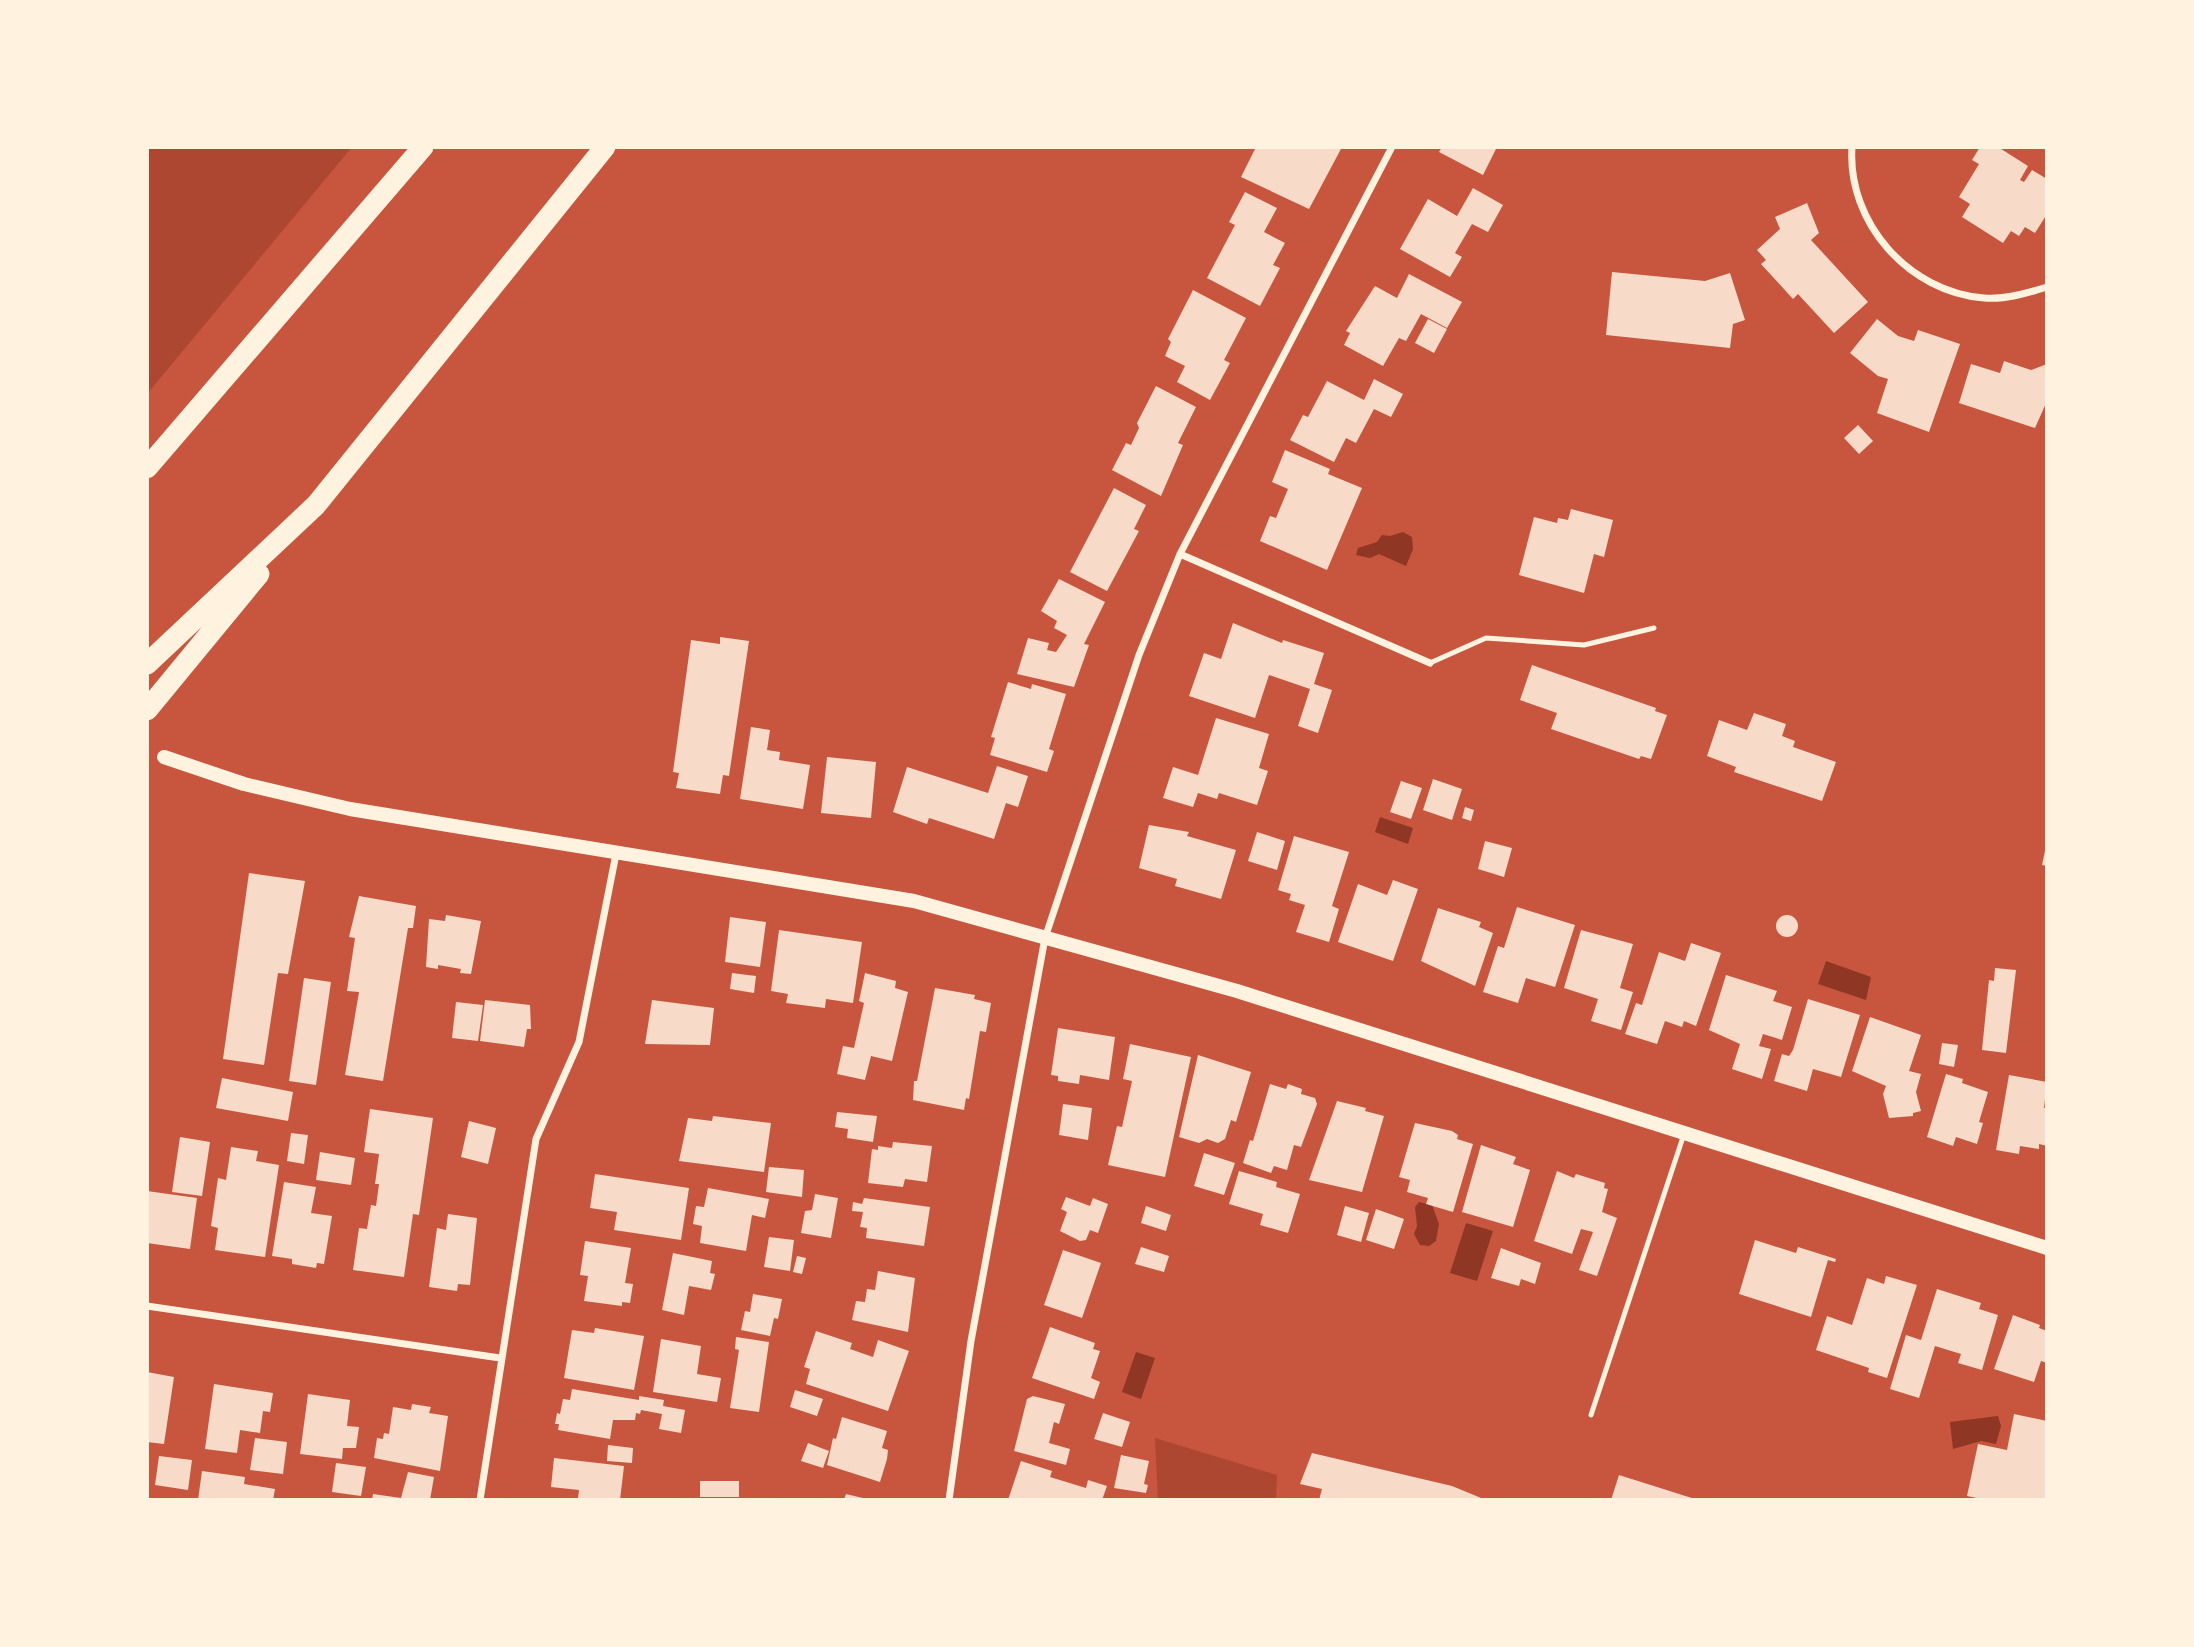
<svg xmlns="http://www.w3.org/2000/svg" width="2194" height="1647" viewBox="0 0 2194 1647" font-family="'Roboto Condensed',sans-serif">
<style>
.green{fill:#ae4732}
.water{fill:#8f3625}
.building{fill:#f7dbc8}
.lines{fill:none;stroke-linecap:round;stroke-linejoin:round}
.service{stroke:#fff3e0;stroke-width:5}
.minor{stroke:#fff3e0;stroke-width:7}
.secondary{stroke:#fff3e0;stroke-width:14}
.motorway{stroke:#fff3e0;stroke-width:21}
</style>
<rect width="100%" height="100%" fill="#c8553d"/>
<!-- green -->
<path class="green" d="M147 147H352L147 394Z
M1155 1438 1277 1475 1276 1500H1158Z"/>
<!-- water -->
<path class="water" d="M1403 532 1412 537 1413 549 1406 566 1379 554 1370 558 1356 555 1358 548 1377 542 1382 535 1390 536Z
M1380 817 1413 828 1408 844 1375 832Z
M1826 961 1871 977 1866 1000 1818 984Z
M1419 1202 1432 1205 1439 1224 1436 1241 1429 1246 1420 1245 1414 1234 1417 1226 1415 1207Z
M1466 1223 1493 1231 1477 1281 1450 1273Z
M1136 1352 1155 1358 1141 1399 1122 1392Z
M1998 1416 2001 1426 1996 1444 1981 1441 1953 1449 1950 1422Z"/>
<!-- building -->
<path class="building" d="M1256 147H1342L1309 209 1241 177Z
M1442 147H1497L1483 175 1439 152Z
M1980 147H1998L2028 166 2020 180 2024 182 2032 170 2047 179V214L2035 233 2025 227 2019 236 2011 231 2003 243 1962 217 1970 204 1959 197 1979 164 1972 160Z
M1473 188 1503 205 1488 232 1472 224 1455 253 1462 257 1450 277 1400 249 1428 199 1457 216Z
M1245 192 1277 208 1264 232 1285 243 1273 265 1280 268 1260 306 1207 278 1235 225 1229 222Z
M1807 203 1819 233 1811 240 1868 302 1834 333 1798 294 1793 299 1761 264 1766 260 1757 250 1780 229 1775 217Z
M1612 272 1705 281 1730 273 1745 320 1733 324 1730 348 1606 335Z
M1409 274 1462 302 1447 328 1421 314 1406 341 1399 338 1383 366 1344 345 1350 333 1346 331 1375 286 1397 298Z
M1193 290 1246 318 1224 360 1230 363 1210 400 1177 382 1185 366 1165 356 1171 342 1168 339Z
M1428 319 1447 329 1434 353 1415 343Z
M1877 319 1898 336 1914 341 1918 330 1960 344 1929 432 1877 413 1888 379 1878 376 1850 353Z
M2004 361 2031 370 2047 364V401L2035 428 1959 403 1971 364 2000 373Z
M1374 379 1403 394 1391 417 1374 409 1356 443 1346 438 1334 462 1290 440 1303 415 1308 417 1327 381 1364 400Z
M1156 386 1196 407 1178 443 1183 445 1161 496 1112 470 1126 443 1131 445 1139 428 1137 423Z
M1858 425 1873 441 1859 454 1844 438Z
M1285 450 1330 469 1328 474 1362 488 1327 570 1260 541 1270 516 1276 518 1288 489 1272 482Z
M1114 488 1146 505 1134 529 1139 531 1107 591 1070 572Z
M1571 509 1613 520 1604 557 1594 554 1584 593 1519 575 1534 517 1557 523 1558 518 1568 520Z
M1059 579 1105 602 1084 644 1089 645 1074 687 1017 674 1028 638 1049 643 1047 650 1056 652 1067 635 1054 628 1057 621 1041 611Z
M1233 623 1282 643 1283 640 1324 653 1314 684 1332 690 1318 733 1298 726 1310 689 1269 675 1255 718 1189 696 1204 653 1221 659Z
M720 637 749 641 729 776 723 775 720 794 676 788 679 773 673 772 691 640 720 644Z
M1532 665 1656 708 1655 711 1667 715 1651 759 1641 756 1639 759 1551 729 1557 713 1520 700Z
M1008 682 1031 689 1032 684 1066 694 1049 749 1054 751 1047 772 990 755 995 738 991 737Z
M1754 713 1786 724 1782 736 1795 741 1793 747 1836 762 1822 801 1734 772 1736 767 1707 756 1719 720 1747 730Z
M1216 718 1269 734 1259 768 1268 771 1257 805 1219 793 1217 799 1198 793 1193 807 1163 798 1173 767 1198 775Z
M751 727 770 730 767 750 780 752 779 760 810 765 803 809 740 799Z
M827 757 876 762 871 818 821 813Z
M997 766 1028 776 1018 807 1006 803 994 839 929 818 927 824 893 812 907 767 988 793Z
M1433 779 1462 789 1452 820 1423 810Z
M1401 781 1422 788 1411 819 1390 812Z
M1465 807 1474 810 1471 821 1462 818Z
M1149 825 1189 832 1187 836 1236 850 1221 899 1175 886 1177 879 1139 868Z
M1257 832 1285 841 1277 870 1248 861Z
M1294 836 1349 852 1332 906 1339 909 1329 942 1296 932 1305 905 1289 900 1291 894 1278 890Z
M1485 841 1512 848 1504 877 1478 869Z
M2046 846H2047V866L2042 865Z
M249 873 305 881 288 974 278 973 264 1065 223 1059Z
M1393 880 1418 889 1393 961 1338 942 1358 884 1387 895Z
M359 896 416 906 413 928H408L383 1081 345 1075 359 992 347 991 355 938 349 937Z
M1517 907 1575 925 1555 987 1526 978 1518 1003 1483 992 1498 946 1504 948Z
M1438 908 1481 922 1479 927 1493 933 1475 986 1421 961Z
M446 915 481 921 471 974 460 973 461 969 438 965V969L426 967 429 919 445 921Z
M1776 926a11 11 0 1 1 22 0a11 11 0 1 1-22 0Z
M730 917 766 922 760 967 725 962Z
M779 930 862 942 853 1003 826 999 825 1008 786 1003 788 994 771 991Z
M1581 930 1633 944 1620 988 1633 992 1621 1030 1591 1021 1598 999 1564 988Z
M1691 943 1721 953 1696 1026 1684 1021 1682 1027 1665 1021 1657 1044 1625 1034 1636 1003 1642 1005 1659 952 1685 961Z
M1995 968 2016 970 2006 1053 1982 1050 1989 980 1994 981Z
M732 973 756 976 754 993 730 989Z
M865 973 896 981 895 988 908 992 892 1061 871 1056 865 1080 837 1074 843 1046 854 1048 864 1003 859 1001Z
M1726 975 1777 991 1773 1001 1792 1007 1782 1040 1763 1034 1759 1046 1771 1049 1762 1079 1732 1069 1740 1044 1709 1030Z
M304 978 331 982 316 1085 289 1081Z
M935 988 975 995 974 999 991 1003 986 1032 980 1031 969 1099 966 1098 964 1110 913 1100 914 1081H917Z
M1808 999 1860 1015 1841 1077 1813 1069 1807 1091 1774 1081 1782 1054 1789 1056 1793 1050Z
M485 1000 530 1005 531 1029H527L524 1047 480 1041Z
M652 1000 714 1008 710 1045 645 1044Z
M456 1002 483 1005 478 1041 452 1038Z
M1870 1017 1921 1035 1909 1071 1921 1074 1916 1092 1921 1111 1913 1113V1116L1889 1118 1883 1094 1886 1086 1852 1071Z
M1058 1028 1115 1037 1109 1080 1080 1075 1079 1084 1058 1081V1076L1051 1075Z
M1942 1043 1958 1045 1954 1067 1939 1064Z
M1130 1044 1191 1057 1165 1177 1108 1165 1117 1126 1122 1127 1132 1081 1123 1079Z
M1198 1055 1251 1072 1236 1122 1231 1120 1225 1139 1218 1143 1207 1139 1199 1143 1179 1137Z
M1946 1074 1963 1079 1962 1083 1988 1092 1979 1122 1983 1123 1977 1144 1956 1137 1953 1146 1927 1137Z
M2009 1075 2047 1082 2044 1108H2047V1146L2039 1144V1149L2020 1146 2019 1154 1996 1150Z
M222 1078 293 1092 288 1121 216 1108Z
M1270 1084 1286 1089 1288 1084 1302 1089 1301 1094 1315 1098 1317 1104 1301 1147 1294 1145 1287 1170 1274 1166 1271 1173 1243 1163 1250 1140 1253 1141Z
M1337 1101 1366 1108 1365 1111 1384 1116 1362 1192 1309 1180Z
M1063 1104 1092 1108 1088 1140 1059 1135Z
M370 1109 433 1118 419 1215 413 1214 404 1277 353 1270 359 1228 367 1229 371 1205 376 1206 379 1184H375L379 1154 364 1152Z
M837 1112 877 1116 873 1142 847 1138 848 1129 835 1127Z
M713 1116 771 1123 764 1172 679 1161 688 1118 712 1121Z
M469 1121 496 1128 488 1164 461 1157Z
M1415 1123 1452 1131 1458 1135 1457 1139 1473 1144 1453 1212 1426 1204 1428 1198 1407 1192 1410 1180 1399 1177Z
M291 1133 308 1135 304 1164 287 1161Z
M180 1137 210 1142 202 1196 172 1192Z
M893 1142 932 1146 927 1182 905 1179 903 1187 868 1183 872 1149 878 1150V1146L892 1148Z
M1481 1145 1516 1157 1513 1164 1530 1170 1513 1227 1462 1212Z
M231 1147 258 1151 256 1161 279 1165 265 1257 215 1250 218 1228 211 1226 218 1178 226 1180Z
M320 1152 355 1158 351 1185 316 1180Z
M1204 1153 1235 1163 1224 1195 1194 1186Z
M769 1167 804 1170 802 1197 766 1192Z
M1239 1171 1277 1182 1276 1187 1300 1194 1288 1233 1260 1225 1263 1214 1229 1204Z
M1557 1171 1574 1178 1576 1174 1605 1183 1604 1188 1608 1189 1602 1212 1617 1218 1597 1276 1579 1270 1593 1232 1581 1229 1572 1254 1534 1241Z
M595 1174 689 1188 681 1240 614 1230 617 1212 590 1208Z
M284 1182 316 1187 311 1213 332 1216 324 1264 317 1263 316 1268 292 1264V1259L272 1256Z
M708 1188 769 1199 765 1218 752 1215 746 1251 700 1243 702 1226 693 1224 696 1206 704 1207Z
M147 1191 197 1198 190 1249 147 1243Z
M815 1194 838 1198 831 1238 801 1233 805 1211 812 1210Z
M1066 1197 1090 1206 1093 1198 1108 1204 1098 1233 1090 1230 1086 1240 1080 1241 1060 1231 1067 1212 1061 1209Z
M864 1198 930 1207 924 1246 866 1238 867 1228 860 1227 863 1212 852 1211 853 1202 862 1204Z
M1146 1206 1171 1215 1166 1231 1141 1223Z
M1345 1206 1369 1213 1361 1242 1337 1235Z
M1376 1209 1404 1219 1394 1249 1366 1240Z
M448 1214 477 1218 470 1285 458 1284 457 1291 429 1287 437 1228 446 1230Z
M769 1237 794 1240 790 1271 764 1267Z
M1755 1240 1796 1253 1798 1247 1836 1259 1835 1262 1828 1260 1811 1317 1739 1294Z
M585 1241 631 1248 625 1283 633 1284 630 1303 622 1302V1306L584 1301 588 1276 580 1275Z
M1141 1247 1169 1256 1164 1272 1135 1264Z
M1501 1248 1541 1263 1535 1284 1521 1279 1519 1286 1491 1278Z
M1063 1250 1101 1263 1082 1318 1044 1305Z
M673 1253 712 1261 710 1273 715 1274 711 1290 689 1286 684 1315 662 1310Z
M797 1256 806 1258 802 1274 793 1272Z
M878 1271 915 1278 908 1332 852 1320 856 1301 865 1302 867 1289 875 1290Z
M1886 1276 1917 1285 1887 1378 1868 1372 1869 1368 1816 1350 1827 1316 1852 1325 1867 1278 1884 1284Z
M1937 1289 1981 1303 1979 1309 1998 1315 1982 1370 1958 1363 1961 1354 1935 1346 1919 1398 1890 1389 1906 1335 1921 1340Z
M753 1294 782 1299 778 1319 774 1318 770 1336 741 1330 745 1311 750 1312Z
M2013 1315 2040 1325 2039 1328 2047 1331V1363L2041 1361 2034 1382 1994 1369Z
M1050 1327 1095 1343 1093 1349 1100 1351 1091 1378 1100 1382 1094 1399 1032 1378Z
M595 1328 644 1336 634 1390 564 1378 572 1330 594 1333Z
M816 1331 852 1343 850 1349 873 1357 878 1340 909 1351 888 1411 806 1384 810 1369 804 1367Z
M736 1337 769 1342 759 1412 730 1408 739 1350 735 1349Z
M661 1339 701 1346 697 1374 721 1378 717 1402 653 1392Z
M147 1372 174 1377 164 1444 147 1442Z
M214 1384 273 1393 270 1412 263 1411 260 1433 240 1430 237 1453 205 1449Z
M572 1389 639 1400V1396L664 1400 663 1406 685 1410 681 1433 659 1429 662 1414 641 1410 640 1414 636 1413 635 1420H613L610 1439 558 1430 559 1424H555L557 1413 560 1414 563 1399 570 1400Z
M795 1390 823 1399 817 1416 790 1407Z
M308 1394 350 1400 347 1426 359 1427 356 1448H343L342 1459 300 1454Z
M1033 1396 1065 1404 1059 1424 1054 1422 1049 1443 1070 1449 1066 1465 1014 1451 1027 1399Z
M412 1404 431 1407 429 1413 448 1416 440 1471 374 1458 377 1438 383 1439 384 1433 389 1434 393 1407 411 1410Z
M1103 1413 1130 1422 1122 1447 1094 1439Z
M2014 1414 2047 1421V1500H1987L1967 1496 1978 1444 2007 1450Z
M842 1417 887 1431 882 1448 888 1450 887 1459 880 1482 827 1465 833 1438 836 1439Z
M255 1438 287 1442 283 1474 250 1470Z
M808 1443 829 1451 823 1468 801 1461Z
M608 1445 633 1448 632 1463 607 1461Z
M1312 1453 1452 1486 1486 1500H1319L1322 1489 1300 1484Z
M1121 1455 1149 1461 1144 1484 1148 1485 1146 1493 1114 1488Z
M159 1456 192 1460 188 1490 155 1485Z
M554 1458 624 1466 620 1500 578 1498 579 1490 551 1487Z
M1021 1461 1052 1471 1050 1477 1086 1488 1088 1480 1107 1486 1102 1500H1008Z
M336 1463 366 1467 361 1496 332 1492Z
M202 1471 245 1477 244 1484 275 1489 273 1500H198Z
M408 1472 434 1477 430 1500H372L373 1494 401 1498Z
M1619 1475 1695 1499V1500H1611Z
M700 1481H739V1497H700Z
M846 1494 867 1499V1500H844Z"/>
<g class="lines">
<!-- service -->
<path class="service" d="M1430 663 1486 638 1584 645 1654 628
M1591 1415 1684 1134"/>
<!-- minor -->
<path class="minor" d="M1852 147C1847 223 1909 292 1984 298 2004 300 2028 293 2047 287
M1180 554 1430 663
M147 1306 500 1358
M480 1500 536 1139 579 1042 616 854
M949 1500 971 1341 1045 938 1139 655 1180 554 1392 147"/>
<!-- secondary -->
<path class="secondary" d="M164 757 244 784 350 809 914 901 1237 991 2047 1248"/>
<!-- motorway -->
<path class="motorway" d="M147 468 423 147
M147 664 316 505 605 147
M147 710 259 574"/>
</g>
<!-- border -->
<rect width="2194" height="1647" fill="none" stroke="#fff3e0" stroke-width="298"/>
</svg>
